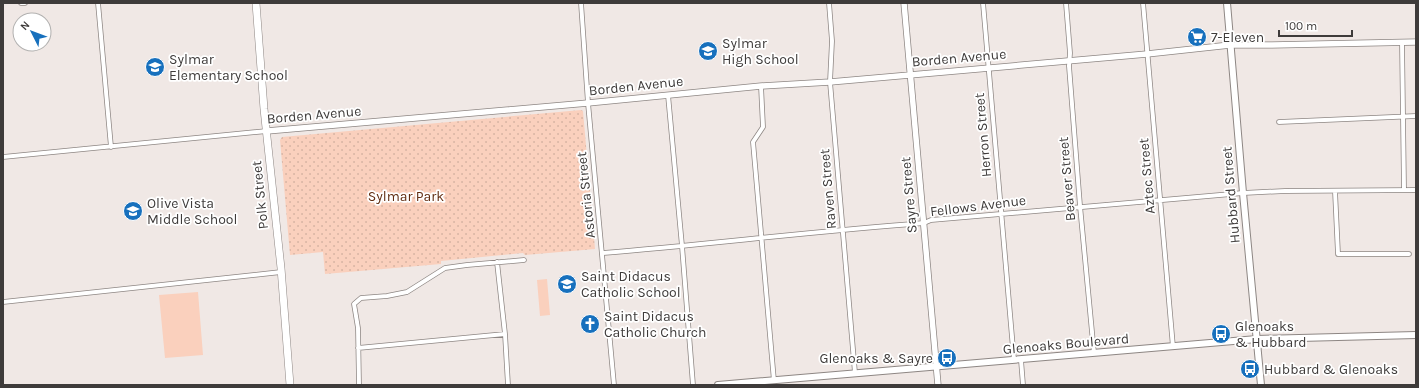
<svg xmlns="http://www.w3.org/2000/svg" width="1419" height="388" viewBox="0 0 1419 388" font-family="Karla,sans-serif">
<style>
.green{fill:#fad0bd}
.park{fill:url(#park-dots)}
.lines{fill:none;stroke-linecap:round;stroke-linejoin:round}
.minor-casing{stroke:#8d8683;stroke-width:5.5}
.tertiary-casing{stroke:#8d8683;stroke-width:7}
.secondary-casing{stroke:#8d8683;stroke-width:8}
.primary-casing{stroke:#8d8683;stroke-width:8}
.minor{stroke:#fff;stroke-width:4}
.tertiary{stroke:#fff;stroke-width:5.5}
.secondary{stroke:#fff;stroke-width:6}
.primary{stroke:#fff;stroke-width:7}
.labels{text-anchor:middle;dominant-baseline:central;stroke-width:3.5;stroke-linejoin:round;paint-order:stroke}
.poi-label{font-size:14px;fill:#3e3b3a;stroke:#fff;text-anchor:start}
.street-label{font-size:14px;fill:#3e3b3a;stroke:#fff}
.park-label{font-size:14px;fill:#612d11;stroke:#fff}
</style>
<defs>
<pattern id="park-dots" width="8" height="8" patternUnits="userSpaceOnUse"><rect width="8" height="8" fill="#fad0bd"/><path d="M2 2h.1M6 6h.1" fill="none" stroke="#d7b4a3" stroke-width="1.8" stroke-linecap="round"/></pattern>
</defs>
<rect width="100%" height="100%" fill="#f0e8e5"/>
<!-- green -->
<path class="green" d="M547 279 550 315 540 316 537 280Z
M198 292 203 355 165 358 159 295Z"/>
<!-- park -->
<path class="park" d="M581 110 583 111 595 249 525 255 523 253 441 261V264L325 274 323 252 290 255 280 140 282 137Z"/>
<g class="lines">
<!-- minor casing -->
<g class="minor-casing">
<path id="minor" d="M21 3H25
M98 3 111 147
M581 3 588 103 614 385
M829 3 832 41 830 82 855 373
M983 3 1014 360
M1066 3 1070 53 1069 66 1080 206 1094 353
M1143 3 1173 347
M1402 42 1404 190
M761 86 763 127 753 142 774 381
M668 95 682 246 693 385
M1279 122 1416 116
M3 157 267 131
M1335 191 1338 254H1409
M603 253C710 244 817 231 924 223L931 220 1243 193 1285 191 1416 190
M497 262 505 334 508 385
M3 302 281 272
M358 348 505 334
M1021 360 1023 385
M359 385 358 328 354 304 361 298 387 296 407 292 445 268 467 265 524 260"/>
</g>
<!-- tertiary casing -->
<g class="tertiary-casing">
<path id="tertiary" d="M904 3 938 385
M267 131 588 103 761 86 830 82 1147 54 1230 45H1272L1416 42"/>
</g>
<!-- secondary casing -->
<g class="secondary-casing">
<path id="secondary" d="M1227 3 1243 193 1261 385
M718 385 1257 339 1416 335"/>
</g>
<!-- primary casing -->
<g class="primary-casing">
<path id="primary" d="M256 3 264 109 281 268 290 385"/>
</g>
<!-- minor -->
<use href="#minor" class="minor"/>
<!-- tertiary -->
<use href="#tertiary" class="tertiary"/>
<!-- secondary -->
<use href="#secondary" class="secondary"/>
<!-- primary -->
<use href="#primary" class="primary"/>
</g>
<!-- icons -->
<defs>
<g id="supermarket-disc" transform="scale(1)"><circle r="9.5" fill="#1770bd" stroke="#fff"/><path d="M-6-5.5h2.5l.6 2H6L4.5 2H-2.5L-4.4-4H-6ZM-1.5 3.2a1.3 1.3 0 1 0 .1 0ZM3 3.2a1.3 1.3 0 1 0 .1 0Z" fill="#fff"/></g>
<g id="school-disc" transform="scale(1)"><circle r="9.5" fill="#1770bd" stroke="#fff"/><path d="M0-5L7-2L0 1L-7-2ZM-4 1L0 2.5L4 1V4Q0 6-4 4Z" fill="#fff"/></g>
<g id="church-disc" transform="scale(1)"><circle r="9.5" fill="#1770bd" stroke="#fff"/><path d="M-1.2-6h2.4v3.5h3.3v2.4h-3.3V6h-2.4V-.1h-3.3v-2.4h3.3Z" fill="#fff"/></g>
<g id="bus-disc" transform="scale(1)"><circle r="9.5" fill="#1770bd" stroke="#fff"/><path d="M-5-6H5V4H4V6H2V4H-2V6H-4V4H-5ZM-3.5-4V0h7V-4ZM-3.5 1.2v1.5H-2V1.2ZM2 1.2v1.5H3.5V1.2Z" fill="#fff"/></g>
</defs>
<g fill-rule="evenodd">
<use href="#supermarket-disc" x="1197" y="37"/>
<use href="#school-disc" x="708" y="51"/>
<use href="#school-disc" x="155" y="67"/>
<use href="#school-disc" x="133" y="211"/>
<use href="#school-disc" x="567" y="284"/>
<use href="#church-disc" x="590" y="324"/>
<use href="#bus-disc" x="1221" y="334"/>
<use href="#bus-disc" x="947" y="358"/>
<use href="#bus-disc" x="1250" y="369"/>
</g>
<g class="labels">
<!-- poi labels -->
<g class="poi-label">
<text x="1211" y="37">7-Eleven</text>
<text x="722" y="43">Sylmar<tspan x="722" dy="16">High School</tspan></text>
<text x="169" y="59">Sylmar<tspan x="169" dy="16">Elementary School</tspan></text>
<text x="147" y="203">Olive Vista<tspan x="147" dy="16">Middle School</tspan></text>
<text x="581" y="276">Saint Didacus<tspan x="581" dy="16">Catholic School</tspan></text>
<text x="604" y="316">Saint Didacus<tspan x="604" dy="16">Catholic Church</tspan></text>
<text x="1235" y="326">Glenoaks<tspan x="1235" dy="16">&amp; Hubbard</tspan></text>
<text x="933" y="358" text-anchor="end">Glenoaks &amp; Sayre</text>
<text x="1264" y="369">Hubbard &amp; Glenoaks</text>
</g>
<!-- street labels -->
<g class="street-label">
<text transform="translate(959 58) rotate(-5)">Borden Avenue</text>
<text transform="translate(636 86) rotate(-6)">Borden Avenue</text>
<text transform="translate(314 115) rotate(-5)">Borden Avenue</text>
<text transform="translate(983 135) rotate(-95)">Herron Street</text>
<text transform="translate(1147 176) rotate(-95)">Aztec Street</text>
<text transform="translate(1067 179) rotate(-95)">Beaver Street</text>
<text transform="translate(828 189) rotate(-95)">Raven Street</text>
<text transform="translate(260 195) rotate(-96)">Polk Street</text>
<text transform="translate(586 195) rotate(-96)">Astoria Street</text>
<text transform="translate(909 195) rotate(-95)">Sayre Street</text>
<text transform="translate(1231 195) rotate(-95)">Hubbard Street</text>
<text transform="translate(978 206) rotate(-7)">Fellows Avenue</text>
<text transform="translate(1066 344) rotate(-5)">Glenoaks Boulevard</text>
</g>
<!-- park labels -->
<g class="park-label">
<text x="406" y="196">Sylmar Park</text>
</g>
</g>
<!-- border -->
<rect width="1419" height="388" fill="none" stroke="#3e3b3a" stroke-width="8"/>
<!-- north arrow -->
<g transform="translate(32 32) rotate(312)"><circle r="19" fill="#ffffff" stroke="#b2b1b0"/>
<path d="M0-3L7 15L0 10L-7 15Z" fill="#1770bd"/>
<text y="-6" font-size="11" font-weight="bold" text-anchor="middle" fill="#3e3b3a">N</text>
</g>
<!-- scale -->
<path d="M1279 30v6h73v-6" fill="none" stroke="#3e3b3a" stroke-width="2"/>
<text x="1285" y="30" font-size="12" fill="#3e3b3a" stroke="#ffffff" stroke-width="3" paint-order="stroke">100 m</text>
</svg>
